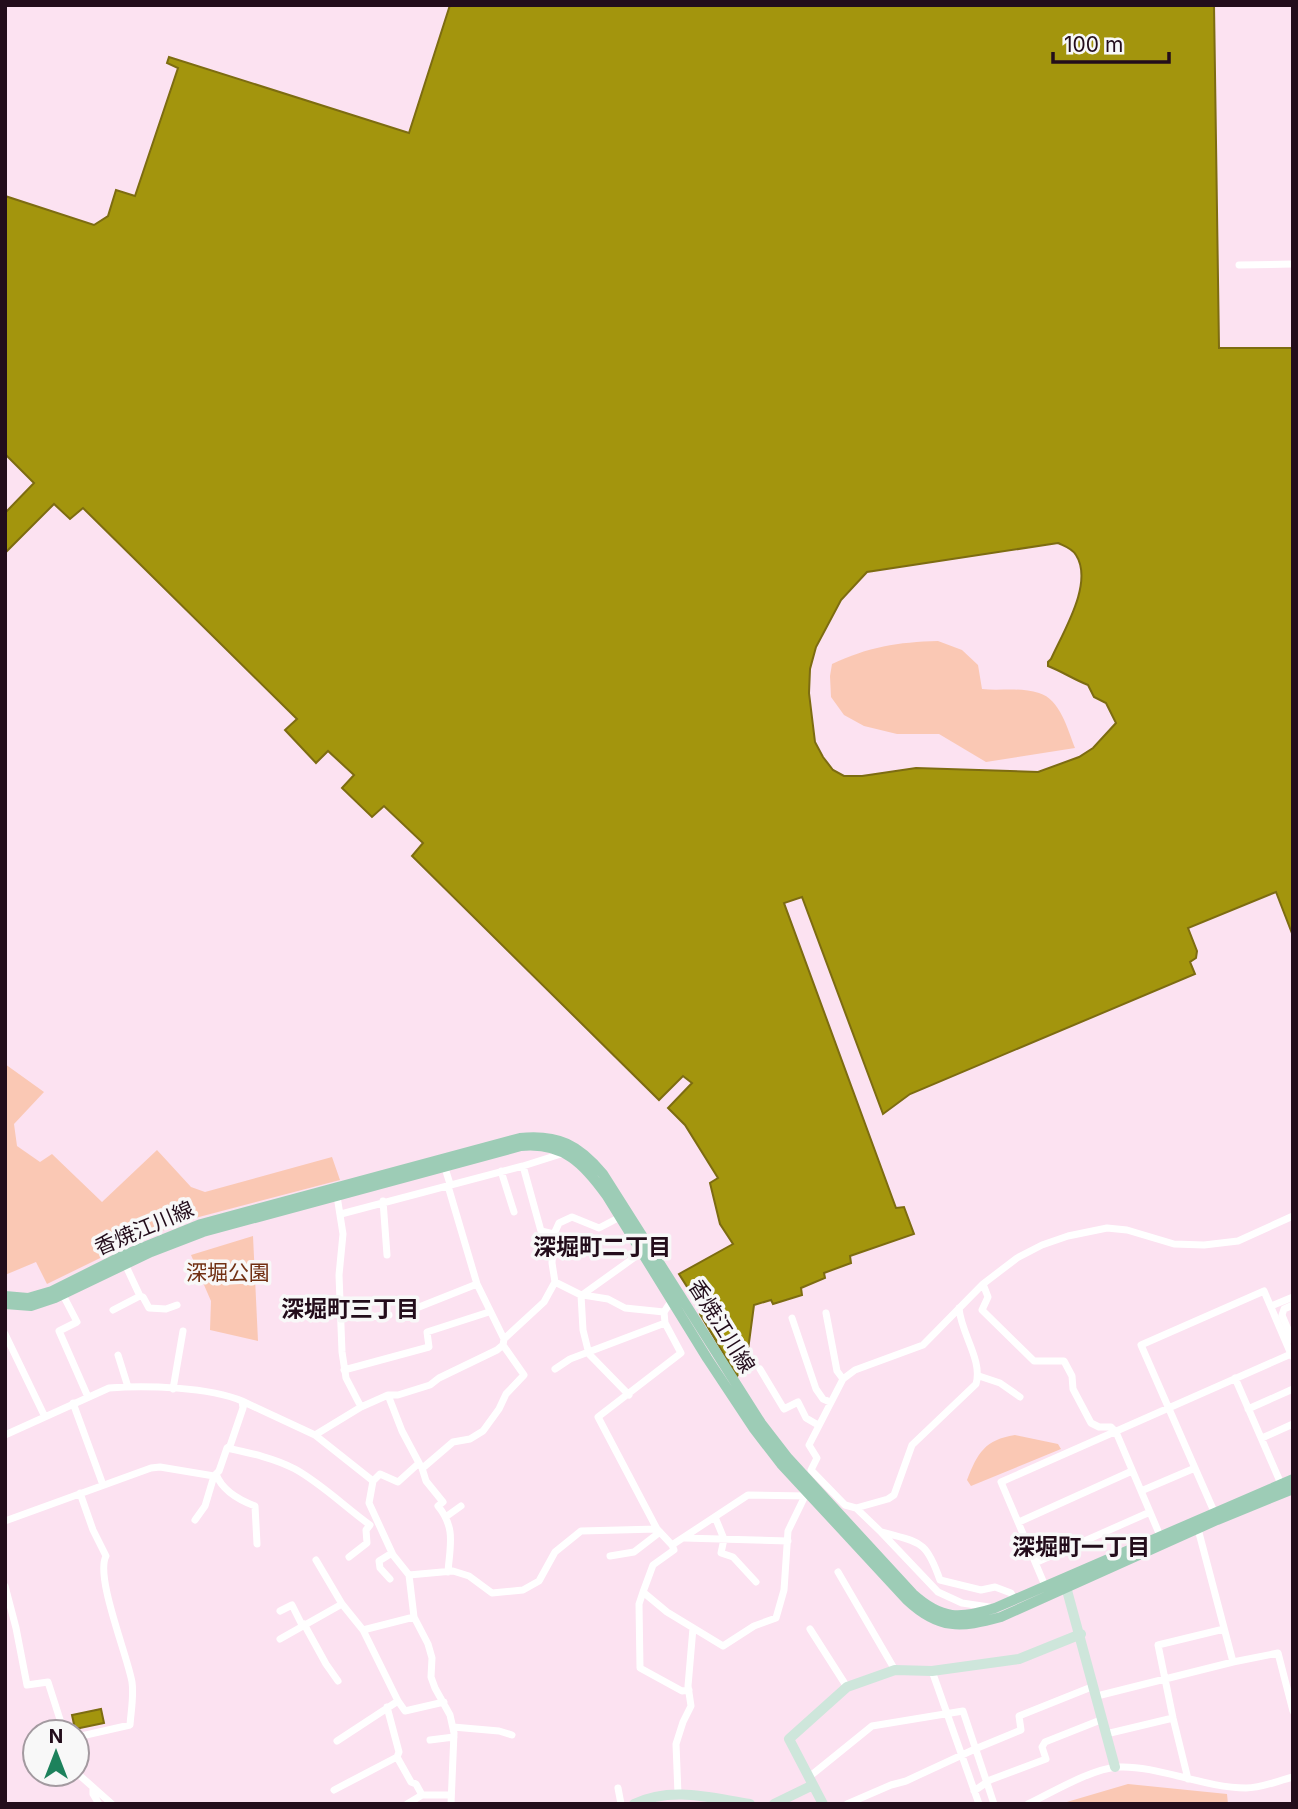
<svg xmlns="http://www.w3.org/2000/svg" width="1298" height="1809" viewBox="0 0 1298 1809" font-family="Inter,'Noto Sans JP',sans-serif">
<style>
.green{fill:#fac8b4}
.water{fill:#a3950d;stroke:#7d6c11;stroke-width:2;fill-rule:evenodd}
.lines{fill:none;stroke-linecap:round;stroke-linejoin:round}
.street{stroke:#fff;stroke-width:7}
.secondary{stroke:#cee6db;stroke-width:10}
.primary{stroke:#9dccb6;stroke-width:10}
.labels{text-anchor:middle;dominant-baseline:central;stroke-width:7;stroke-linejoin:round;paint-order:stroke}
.street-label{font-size:21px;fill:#230d1b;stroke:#f8f8f8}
.park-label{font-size:21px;fill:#713013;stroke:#f8f8f8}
.neighbourhood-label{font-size:23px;font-weight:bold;fill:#230d1b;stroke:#f8f8f8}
</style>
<rect width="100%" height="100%" fill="#fce2f1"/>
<!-- green -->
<path class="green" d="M938 641 962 650 978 665 982 689C1000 691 1021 687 1039 693 1060 699 1068 730 1075 748L986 762 939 734H897L864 726 844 715 831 697 830 676 832 664C868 647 898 642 938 641Z
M5 1064 44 1092 14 1124 17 1146 40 1162 52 1154 102 1202 157 1150 191 1187 205 1192 332 1157 340 1180 199 1217 135 1241 47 1284 36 1262 5 1275Z
M253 1236 258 1341 210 1330 211 1301 191 1255Z
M1015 1435 1058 1444 1061 1449 971 1486 967 1480C978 1452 985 1440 1015 1435Z
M1128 1784 1227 1794 1228 1804H1060Z"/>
<!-- water -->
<path class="water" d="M450 5H1214L1219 348H1293V936L1276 892 1188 928 1197 951 1196 958 1190 962 1195 974 910 1094 883 1114 802 897 784 903 896 1208 904 1207 914 1234 850 1256 851 1263 824 1273 825 1278 801 1288 802 1295 773 1304 771 1300 754 1305 746 1365 737 1376 700 1314 703 1312 679 1274 733 1244 720 1224 710 1183 718 1178 685 1125 668 1108 692 1083 683 1076 659 1100 412 856 423 843 384 806 372 817 342 788 354 775 328 751 316 763 285 730 297 719 83 508 70 519 54 504 5 553V513L34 483 5 454V196L94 225 108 216 116 190 135 196 178 68 167 63 169 57 409 133ZM1058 543C1064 546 1072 548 1076 555 1094 583 1063 632 1051 659L1048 662V666C1063 672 1073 679 1088 685L1094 697 1106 703 1116 723 1093 748 1079 757 1038 772 916 768 862 776H844L833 770 823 757 815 742 809 693 810 669 816 647 841 600 867 572Z
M101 1709 104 1723 75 1729 72 1715Z"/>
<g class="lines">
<!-- street -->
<path class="street" d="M1239 265 1293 264
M523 1166 541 1231 554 1234
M445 1168 450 1184 448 1186 477 1284 504 1339 503 1345 524 1375 506 1394 499 1409 483 1431 470 1439 453 1442 425 1466 422 1468 419 1463 398 1482 380 1474 373 1481 369 1503 393 1555 409 1575 414 1617 428 1644 432 1658 431 1677 435 1688 450 1715 454 1733 451 1804
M501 1171 514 1212
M337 1196 343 1234 339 1275 342 1352 346 1378 361 1407
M383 1201 387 1255
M341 1214 523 1166 564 1153
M125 1264 140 1296 143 1297 149 1308 166 1309 177 1305
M555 1282 581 1295
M983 1284 988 1297 982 1310 1034 1361H1064L1072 1376 1073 1389 1091 1423 1099 1427H1111L1116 1432 1161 1538
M63 1295 77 1322 59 1331 88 1397
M581 1295 583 1330 589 1354 629 1395
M582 1295 642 1252
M583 1295 608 1299 625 1308 664 1312
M1293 1305 1284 1309 1282 1315 1293 1341
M1271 1306 1293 1297
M113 1310 140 1296
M409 1311 477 1284
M826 1313 837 1371 843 1379
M341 1316 353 1315 357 1318 389 1315
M792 1318 816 1389 823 1399 830 1402
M5 1334 45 1417
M504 1339 544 1302 555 1282 552 1263 554 1234 559 1223 572 1217 599 1228 620 1217
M118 1355 128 1387
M555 1369 570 1359 665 1323 664 1312 672 1300
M760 1369 784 1409 798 1402 806 1418 818 1425
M344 1370 429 1347 427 1332 489 1312
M979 1376 1000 1383 1020 1397
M1235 1378 1282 1486
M173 1389 183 1331
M388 1395 402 1431 419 1463
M242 1401 315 1435 373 1481
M73 1403 103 1485
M1248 1409 1293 1389
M5 1435 109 1388C145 1385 210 1387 242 1401L243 1408 230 1446 227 1448 219 1471 214 1476 160 1467 151 1468 5 1521
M315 1435 361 1407 388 1395H398L430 1385 439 1378 497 1350 503 1345
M1262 1438 1293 1424
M227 1448C250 1453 274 1458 295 1469 322 1484 345 1507 370 1525L366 1530 367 1543 349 1557
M422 1468 426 1481 443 1502 438 1506C456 1528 450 1545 448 1572
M216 1474C222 1490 239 1500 255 1506L257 1544
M1141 1491 1195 1468
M805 1496 788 1531 784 1590 776 1618 754 1626 723 1646 667 1612 643 1592 653 1565 674 1550 672 1545 748 1495 807 1496
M856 1508 888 1499 894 1495 912 1445 976 1384C983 1360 961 1334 959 1308
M447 1516 461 1506
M1216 1516 1141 1345 1264 1291 1291 1354
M715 1517 724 1539 721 1553 733 1557 756 1582
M195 1520 205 1506 214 1476
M1019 1522 1132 1471
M657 1529 598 1417 681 1353 665 1323
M1198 1529 1233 1662
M882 1532C921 1543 926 1540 940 1580L981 1590 995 1587 1011 1593 1014 1600
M684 1538 788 1541
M610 1556 634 1552 660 1532
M316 1560 342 1604
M1037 1562 1150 1512
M838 1572 895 1670
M409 1575 453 1571 469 1576 492 1593 523 1590 539 1581 555 1552 581 1531 657 1529 672 1545
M390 1579 380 1568 379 1561 392 1553
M5 1586 16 1628 27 1685 48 1682 64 1732
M1046 1588 1001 1482 1291 1354 1293 1357
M643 1592 639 1604 640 1668 682 1691 689 1690
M989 1607 962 1603 938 1592 881 1532 856 1508 845 1505 811 1470 817 1458 809 1445 843 1379 855 1370 923 1345 983 1284 1017 1258 1042 1245 1068 1236 1107 1228 1127 1230 1174 1244 1204 1245 1238 1241 1293 1216
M280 1611 292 1605 302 1625
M304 1624 326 1664 338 1681
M810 1629 847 1687
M363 1630 414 1617
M280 1639 342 1604 363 1630 398 1701 337 1741
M932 1671 979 1804
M1097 1696 1233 1662 1278 1653 1293 1711
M398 1701 405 1711 444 1702
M387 1707 399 1752 397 1757 411 1782 416 1784 422 1795
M453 1727 499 1731 512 1735
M1106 1734 1173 1718
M77 1737 130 1725C131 1711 134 1696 132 1682 127 1654 95 1577 106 1556L93 1530 80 1493
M430 1740 454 1737
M77 1773 112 1804
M809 1777 872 1726 963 1711 994 1804
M1188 1779 1173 1718 1158 1645 1224 1629
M618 1788 621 1804
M93 1789V1794L99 1804
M334 1790 397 1757
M974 1791 990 1780 1046 1759 1042 1747 1045 1742 1103 1719
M678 1794 676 1744 683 1722 691 1706 688 1686 693 1628
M407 1804 422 1795H451
M847 1804 891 1785 906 1781 975 1749 1021 1730 1019 1716 1094 1686
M1028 1804C1053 1792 1091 1769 1118 1767 1157 1765 1204 1788 1246 1788 1262 1788 1277 1781 1293 1777"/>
<!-- secondary -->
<path class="secondary" d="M1065 1583 1115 1767
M634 1804C672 1786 711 1798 750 1804
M774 1804 813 1785
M823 1804 789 1739 847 1687 895 1670 932 1671 1019 1659 1081 1634"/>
<!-- primary -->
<path class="primary" d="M5 1296 28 1298 52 1291 122 1256 201 1224 520 1138C558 1134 579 1145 603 1174L761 1423 788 1458 913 1594C942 1620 960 1619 995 1608L1293 1479
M5 1304 31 1306 55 1298 151 1252 203 1232 521 1146C564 1142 584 1164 607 1196L707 1358 754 1429 781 1464 907 1600C939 1630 961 1628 1001 1617L1217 1520 1293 1489"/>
</g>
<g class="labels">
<!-- street labels -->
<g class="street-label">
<text transform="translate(144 1228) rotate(-23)">香焼江川線</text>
<text transform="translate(722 1326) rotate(58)">香焼江川線</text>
</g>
<!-- park labels -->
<g class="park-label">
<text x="228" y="1272">深堀公園</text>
</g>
<!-- neighbourhood labels -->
<g class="neighbourhood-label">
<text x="602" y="1247">深堀町二丁目</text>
<text x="350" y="1309">深堀町三丁目</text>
<text x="1081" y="1547">深堀町一丁目</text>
</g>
</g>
<!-- border -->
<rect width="1298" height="1809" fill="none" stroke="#230d1b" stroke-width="14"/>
<!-- north arrow -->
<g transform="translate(56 1753)"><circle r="33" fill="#f8f8f8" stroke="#a39aa0" stroke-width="2"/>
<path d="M0-5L12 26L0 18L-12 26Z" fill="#1d825c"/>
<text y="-10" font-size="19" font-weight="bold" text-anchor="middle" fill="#230d1b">N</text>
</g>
<!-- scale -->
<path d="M1053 52v10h116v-10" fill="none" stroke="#230d1b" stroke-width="3.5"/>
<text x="1064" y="52" font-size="21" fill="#230d1b" stroke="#f8f8f8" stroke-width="5" paint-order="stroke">100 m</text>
</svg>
